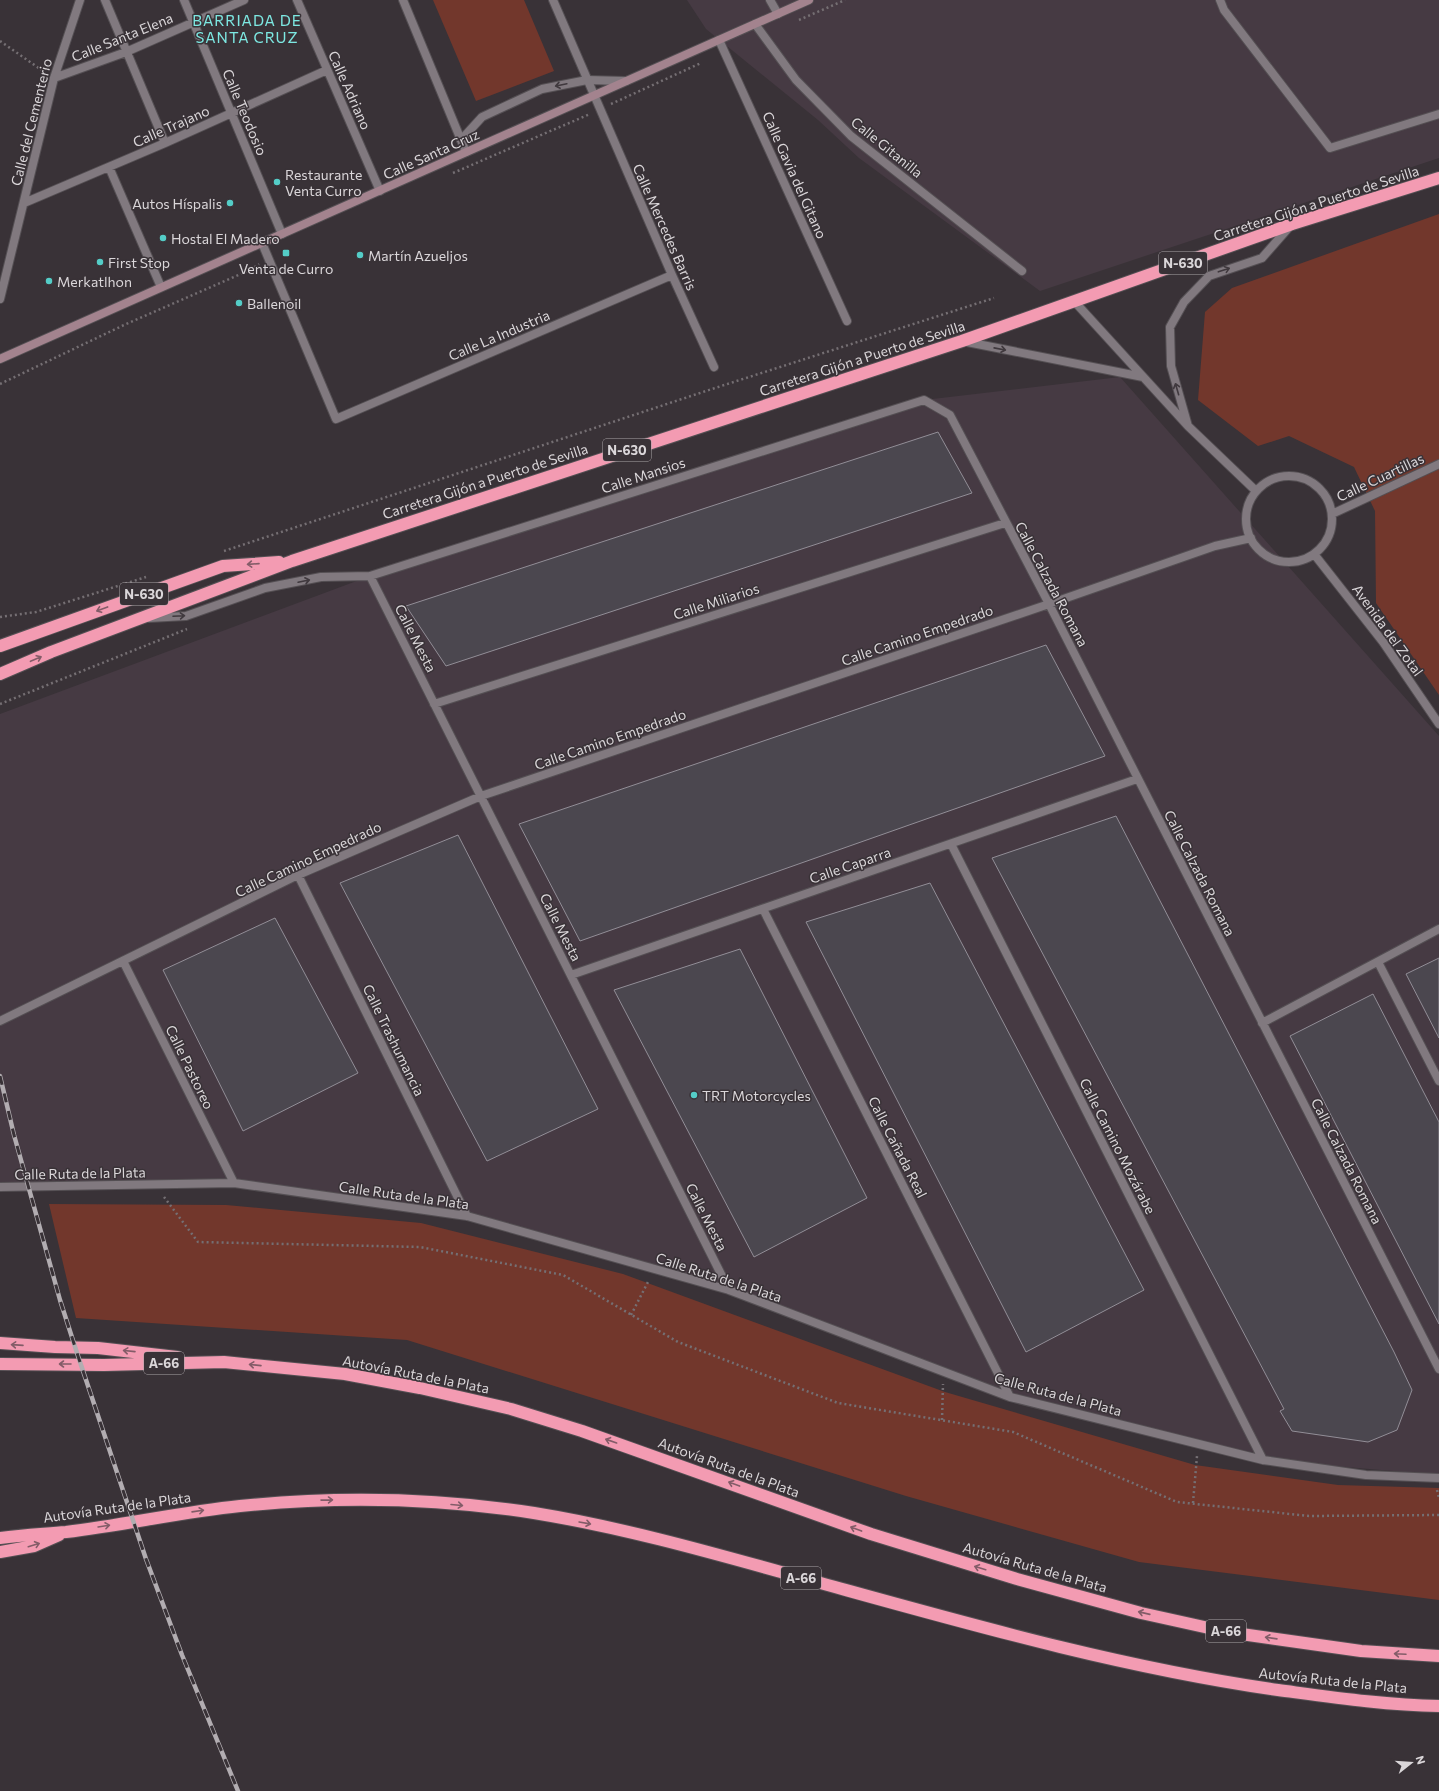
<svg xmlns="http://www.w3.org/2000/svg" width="1439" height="1791" viewBox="0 0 1439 1791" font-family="Commissioner,sans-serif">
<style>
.built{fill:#463a43}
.green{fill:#72372c}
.building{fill:#4b474f;stroke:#928e97}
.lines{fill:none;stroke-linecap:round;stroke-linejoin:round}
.lane-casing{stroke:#544f53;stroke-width:10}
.street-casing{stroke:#544f53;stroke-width:10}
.secondary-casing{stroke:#544f53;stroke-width:10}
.highway-casing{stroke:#544f53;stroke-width:14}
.path{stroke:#756f73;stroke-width:2.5;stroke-dasharray:2 3;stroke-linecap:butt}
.lane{stroke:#81797f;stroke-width:8}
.street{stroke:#81797f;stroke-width:8}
.secondary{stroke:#a3838e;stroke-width:8}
.highway{stroke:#f39bb2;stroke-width:12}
.rail-casing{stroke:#b2adb1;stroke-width:4.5}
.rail{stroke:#393237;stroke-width:3;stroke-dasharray:9;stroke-linecap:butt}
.oneway{stroke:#40393e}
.oneway2{stroke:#835c68}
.poi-dot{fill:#54cdc7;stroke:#393237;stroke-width:1.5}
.labels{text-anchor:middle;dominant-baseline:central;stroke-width:3;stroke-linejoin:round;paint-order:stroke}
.shield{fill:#393237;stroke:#aaa5a8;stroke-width:1}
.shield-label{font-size:13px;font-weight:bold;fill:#dad6d9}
.street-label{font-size:14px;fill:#dad6d9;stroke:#393237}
.poi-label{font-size:14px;fill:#dad6d9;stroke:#393237;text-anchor:start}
.neighbourhood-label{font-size:15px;letter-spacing:1px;fill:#7de8e2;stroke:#393237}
</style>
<rect width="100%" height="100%" fill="#393237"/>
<!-- built -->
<path class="built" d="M687 0H1439V158L1040 291 859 158 818 120 706 29Z
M1120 377 1439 736V1475L1263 1460 1010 1397 729 1290 467 1216 234 1183 0 1187V714L370 576 924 400Z"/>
<!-- green -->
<path class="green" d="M433 0H524L554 71 476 101Z
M1439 214V695L1376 603 1375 511 1354 467 1289 436 1258 446 1198 400 1205 312 1232 288Z
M49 1204 226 1205 421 1223 623 1274 945 1392 1195 1465 1338 1485 1439 1488V1600L1139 1562 906 1496 407 1340 76 1318Z"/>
<!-- building -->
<path class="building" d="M938 432 972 493 446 666 406 606Z
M1046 645 1105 756 580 941 519 824Z
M1116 816 1394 1352 1412 1390 1397 1430 1368 1442 1292 1431 1280 1411 1284 1409 992 858Z
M458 835 598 1109 487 1161 340 883Z
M930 883 1144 1290 1026 1352 806 922Z
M275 918 358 1073 243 1131 163 970Z
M740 949 867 1198 754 1257 614 990Z
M1439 958V1038L1406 974Z
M1373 994 1439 1122V1324L1290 1036Z"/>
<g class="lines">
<!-- lane casing -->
<g class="lane-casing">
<path id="lane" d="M1220 0 1224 10 1330 148 1439 114
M461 140 482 117 542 89 587 80 626 81"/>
</g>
<!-- street casing -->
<g class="street-casing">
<path id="street" d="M105 0 165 143
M184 0 282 234
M297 0 380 191
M403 0 466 152
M553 0 672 275 714 367
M770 0 778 14
M755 24 796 80 851 136 1022 271
M719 40 847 321
M54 78 126 52 244 0
M109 167 161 287
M24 203 165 143 327 70
M262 243 336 419 672 275
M0 299 54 78 80 0
M1074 301 1188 426 1256 491
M962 341 1143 377
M1188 426 1171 366 1170 327 1184 302 1209 276 1262 258 1291 225
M1246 519a43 43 0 1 1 86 0a43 43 0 1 1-86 0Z
M1332 514 1439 464
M1314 554 1383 642 1439 724
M370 576 729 1290
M149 618 186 616 265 588 321 577 370 576 924 400 950 415 1049 604 1439 1369
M434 704 1005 523
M951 844 1263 1460
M298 875 467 1216
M763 909 1010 1397
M123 961 234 1183
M1378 962 1439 1081
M571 975 1137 779
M0 1021 298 875 481 796 1049 604 1215 546 1251 538
M1262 1023 1439 929
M0 1187 234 1183 467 1216 729 1290 1010 1397 1263 1460 1366 1475 1439 1478"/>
</g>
<!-- secondary casing -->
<g class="secondary-casing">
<path id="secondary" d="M0 359 809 0"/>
</g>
<!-- highway casing -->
<g class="highway-casing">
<path id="highway" d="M0 646 223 566 279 562
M0 674 51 652 292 561 962 341 1292 224 1439 178
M0 1343 55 1347 98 1348 177 1357
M0 1364 104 1365 224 1362 345 1374 420 1388 511 1409 582 1431 871 1534 1017 1579 1141 1613 1227 1632 1361 1651 1439 1656
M0 1538C22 1535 44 1534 66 1532 124 1525 182 1512 240 1506 338 1496 437 1498 534 1513 626 1528 716 1554 806 1579 962 1622 1117 1667 1278 1690 1331 1697 1385 1705 1439 1706
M0 1552 34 1546 59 1535"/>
</g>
<!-- path -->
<path class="path" d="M799 20 845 0
M0 41 43 71
M611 104 701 63
M453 173 590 114
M0 384 124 325 252 269 259 264
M224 551 715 388 994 298
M0 617 36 612 146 577
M0 704 187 629
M164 1197 198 1242 420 1247 563 1275 678 1342 838 1403 1013 1432 1177 1502 1309 1516 1439 1515
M631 1315 649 1280
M942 1420 943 1384
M1437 1490 1439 1498
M1193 1503 1197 1456"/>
<!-- lane -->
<use href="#lane" class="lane"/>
<!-- street -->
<use href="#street" class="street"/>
<!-- secondary -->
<use href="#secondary" class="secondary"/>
<!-- highway -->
<use href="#highway" class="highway"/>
<!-- rail casing -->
<g class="rail-casing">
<path id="rail" d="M0 1076 14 1135 60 1300 77 1353 146 1559 182 1655 238 1791"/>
</g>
<!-- rail -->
<use href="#rail" class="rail"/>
</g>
<!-- one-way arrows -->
<defs><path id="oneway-shaft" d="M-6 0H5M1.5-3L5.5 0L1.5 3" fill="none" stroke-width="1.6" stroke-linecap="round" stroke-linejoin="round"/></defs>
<g class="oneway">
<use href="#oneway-shaft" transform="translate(561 85) rotate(168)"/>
<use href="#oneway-shaft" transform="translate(1224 270) rotate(-18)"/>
<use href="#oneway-shaft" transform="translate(1000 349) rotate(11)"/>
<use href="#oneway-shaft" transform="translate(1177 389) rotate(-106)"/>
<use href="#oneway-shaft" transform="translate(304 581) rotate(-12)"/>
<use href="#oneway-shaft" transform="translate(179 616) rotate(-3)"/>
</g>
<g class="oneway2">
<use href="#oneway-shaft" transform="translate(253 564) rotate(176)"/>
<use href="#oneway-shaft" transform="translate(102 609) rotate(160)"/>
<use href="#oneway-shaft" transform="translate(36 659) rotate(-23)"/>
<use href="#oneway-shaft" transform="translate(17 1345) rotate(-176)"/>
<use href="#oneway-shaft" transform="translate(129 1351) rotate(-174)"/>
<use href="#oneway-shaft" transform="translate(65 1364) rotate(-180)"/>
<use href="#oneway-shaft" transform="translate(255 1365) rotate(-174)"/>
<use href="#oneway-shaft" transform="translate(611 1441) rotate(-161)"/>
<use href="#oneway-shaft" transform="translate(734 1484) rotate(-160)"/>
<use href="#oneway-shaft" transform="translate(327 1500) rotate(-1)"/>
<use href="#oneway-shaft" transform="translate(457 1505) rotate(5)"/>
<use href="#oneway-shaft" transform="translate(198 1511) rotate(-8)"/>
<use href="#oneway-shaft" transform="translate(585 1523) rotate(10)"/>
<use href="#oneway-shaft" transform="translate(104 1526) rotate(-9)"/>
<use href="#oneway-shaft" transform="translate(856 1529) rotate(-160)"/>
<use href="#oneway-shaft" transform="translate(34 1545) rotate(-17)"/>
<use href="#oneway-shaft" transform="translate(980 1568) rotate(-163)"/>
<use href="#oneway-shaft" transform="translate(1144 1613) rotate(-167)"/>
<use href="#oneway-shaft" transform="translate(1271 1638) rotate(-172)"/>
<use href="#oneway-shaft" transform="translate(1400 1654) rotate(-177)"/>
</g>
<!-- markers -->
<g class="poi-dot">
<circle cx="277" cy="182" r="4"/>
<circle cx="230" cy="203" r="4"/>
<circle cx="163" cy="238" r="4"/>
<rect x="282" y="249" width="8" height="8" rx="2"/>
<circle cx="360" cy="255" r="4"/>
<circle cx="100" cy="262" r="4"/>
<circle cx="49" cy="281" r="4"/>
<circle cx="239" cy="303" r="4"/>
<circle cx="694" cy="1095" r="4"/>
</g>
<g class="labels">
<!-- shield labels -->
<g class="shield">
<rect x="1159" y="252" width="48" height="22" rx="3"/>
<rect x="603" y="439" width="48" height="22" rx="3"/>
<rect x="120" y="583" width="48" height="22" rx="3"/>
<rect x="144" y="1352" width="40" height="22" rx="3"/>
<rect x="781" y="1567" width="40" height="22" rx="3"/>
<rect x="1206" y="1620" width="40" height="22" rx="3"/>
</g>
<g class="shield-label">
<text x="1183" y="263">N-630</text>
<text x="627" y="450">N-630</text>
<text x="144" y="594">N-630</text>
<text x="164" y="1363">A-66</text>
<text x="801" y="1578">A-66</text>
<text x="1226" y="1631">A-66</text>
</g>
<!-- street labels -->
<g class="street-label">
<text transform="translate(122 37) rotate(-22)">Calle Santa Elena</text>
<text transform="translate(350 90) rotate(66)">Calle Adriano</text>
<text transform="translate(245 112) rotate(67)">Calle Teodosio</text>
<text transform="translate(31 122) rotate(-76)">Calle del Cementerio</text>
<text transform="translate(171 126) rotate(-24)">Calle Trajano</text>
<text transform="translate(887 147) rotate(39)">Calle Gitanilla</text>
<text transform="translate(431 154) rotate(-24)">Calle Santa Cruz</text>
<text transform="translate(795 175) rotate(66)">Calle Gavia del Gitano</text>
<text transform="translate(1316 203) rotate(-18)">Carretera Gijón a Puerto de Sevilla</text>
<text transform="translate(665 227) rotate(66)">Calle Mercedes Barris</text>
<text transform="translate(499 335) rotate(-23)">Calle La Industria</text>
<text transform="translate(862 358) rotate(-18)">Carretera Gijón a Puerto de Sevilla</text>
<text transform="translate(643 475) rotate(-18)">Calle Mansios</text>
<text transform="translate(1380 477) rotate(-25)">Calle Cuartillas</text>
<text transform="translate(485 481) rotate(-18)">Carretera Gijón a Puerto de Sevilla</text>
<text transform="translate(1052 584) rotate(62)">Calle Calzada Romana</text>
<text transform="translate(716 601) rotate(-18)">Calle Miliarios</text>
<text transform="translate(1388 630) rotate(54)">Avenida del Zotal</text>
<text transform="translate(917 635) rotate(-19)">Calle Camino Empedrado</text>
<text transform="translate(416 638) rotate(63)">Calle Mesta</text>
<text transform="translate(610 739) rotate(-19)">Calle Camino Empedrado</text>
<text transform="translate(308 859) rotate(-25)">Calle Camino Empedrado</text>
<text transform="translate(850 865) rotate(-19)">Calle Caparra</text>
<text transform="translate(1200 873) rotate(63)">Calle Calzada Romana</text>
<text transform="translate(561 927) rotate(63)">Calle Mesta</text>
<text transform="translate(394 1040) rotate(64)">Calle Trashumancia</text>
<text transform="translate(190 1067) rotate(64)">Calle Pastoreo</text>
<text transform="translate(1118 1146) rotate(63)">Calle Camino Mozárabe</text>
<text transform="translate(898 1147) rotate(63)">Calle Cañada Real</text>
<text transform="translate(1347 1161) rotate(63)">Calle Calzada Romana</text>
<text transform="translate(80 1173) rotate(-1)">Calle Ruta de la Plata</text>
<text transform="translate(404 1195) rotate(8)">Calle Ruta de la Plata</text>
<text transform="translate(707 1217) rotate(63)">Calle Mesta</text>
<text transform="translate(719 1277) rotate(18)">Calle Ruta de la Plata</text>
<text transform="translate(416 1374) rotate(11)">Autovía Ruta de la Plata</text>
<text transform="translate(1058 1394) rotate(15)">Calle Ruta de la Plata</text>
<text transform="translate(729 1467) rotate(20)">Autovía Ruta de la Plata</text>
<text transform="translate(117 1507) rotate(-8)">Autovía Ruta de la Plata</text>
<text transform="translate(1035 1567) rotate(16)">Autovía Ruta de la Plata</text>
<text transform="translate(1333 1680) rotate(6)">Autovía Ruta de la Plata</text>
</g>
<!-- poi labels -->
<g class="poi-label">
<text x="285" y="174">Restaurante<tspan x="285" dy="16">Venta Curro</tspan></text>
<text x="222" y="203" text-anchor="end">Autos Híspalis</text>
<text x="171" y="238">Hostal El Madero</text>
<text x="368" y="255">Martín Azueljos</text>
<text x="108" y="262">First Stop</text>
<text x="286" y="268" text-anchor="middle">Venta de Curro</text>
<text x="57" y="281">Merkatlhon</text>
<text x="247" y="303">Ballenoil</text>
<text x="702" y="1095">TRT Motorcycles</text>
</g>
<!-- neighbourhood labels -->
<g class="neighbourhood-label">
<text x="247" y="20">BARRIADA DE<tspan x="247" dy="17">SANTA CRUZ</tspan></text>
</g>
</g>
<!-- north arrow -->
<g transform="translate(1411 1763) rotate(73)" stroke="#393237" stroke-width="3" paint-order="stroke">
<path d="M0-3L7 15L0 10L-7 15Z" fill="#dad6d9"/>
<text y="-6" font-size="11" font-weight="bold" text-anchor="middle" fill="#dad6d9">N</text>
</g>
</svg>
